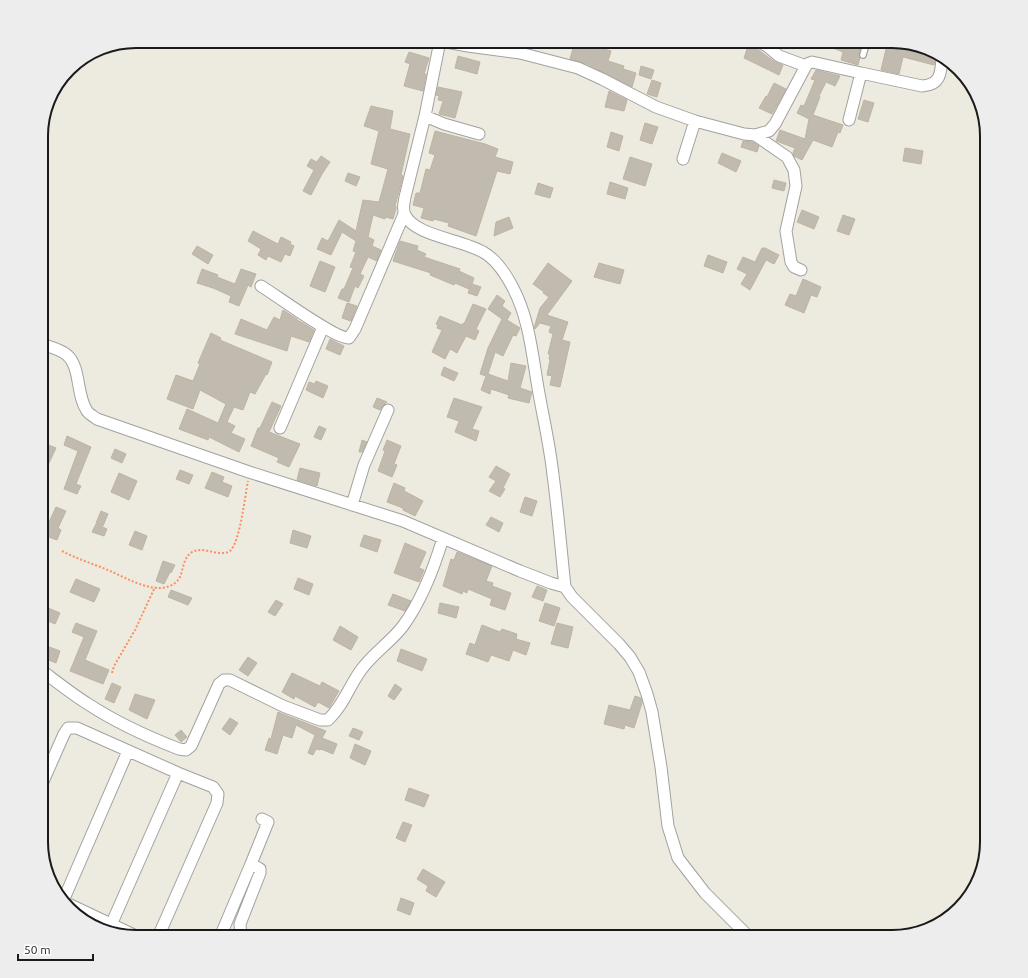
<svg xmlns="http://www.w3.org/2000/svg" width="1028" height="978" viewBox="0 0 1028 978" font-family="Ubuntu,sans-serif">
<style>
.building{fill:#c0baaf;stroke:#bfb4a1}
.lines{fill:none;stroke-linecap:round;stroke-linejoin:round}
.service-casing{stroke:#a1a1a1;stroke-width:8}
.minor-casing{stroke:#a1a1a1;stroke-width:13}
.path{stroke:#fe8e5e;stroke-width:2;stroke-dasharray:2 2;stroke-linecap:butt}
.service{stroke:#fff;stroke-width:5.5}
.minor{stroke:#fff;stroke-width:11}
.rim{fill:none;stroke:#1a1a1a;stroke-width:2}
</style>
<rect width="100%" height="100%" fill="#edebdf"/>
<!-- building -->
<path class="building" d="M575 41H588V44L611 51 608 61 624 66 623 69 636 73 632 87 587 64 570 59Z
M772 41H784L781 48Z
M863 41 859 54 860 57 858 65 841 60 843 52 818 42Z
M888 41H898L906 43V47L936 54 934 65 903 57 899 74 881 70Z
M749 43 775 62 783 65 779 75 744 58Z
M409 52 429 58 424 74H426L423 91 404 86 410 64 405 62Z
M458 56 480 62 477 74 455 68Z
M641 66 654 70 651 79 639 75Z
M816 70 840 76 835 86 826 82 819 96 820 97 813 115 843 125 840 133 838 132 832 147 813 140 802 160 794 156 793 153 795 148 776 141 780 130 805 139 809 119 797 113 801 105 804 106 815 80 811 79Z
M652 80 661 83 657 97 647 94Z
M774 83 786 89 772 114 759 108 766 96 767 97Z
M438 87 462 92 455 118 439 114 443 101 438 100 439 96 436 95Z
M609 91 627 100 624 111 605 107Z
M864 100 874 103 868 122 858 119Z
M371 106 393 111 390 129 410 134 401 175 403 176 395 206H396V209L393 219 385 217V219L373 215 368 237 374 240 372 246 381 250 377 261 368 257 360 274 364 276 358 288 355 286 349 302 338 298 342 289H344L353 268 350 267 356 252 353 251 356 241 342 232 331 255 317 249 322 238 328 241 339 220 356 231 363 200 379 202 388 169 371 164 379 131 364 126Z
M645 123 658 127 652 144 640 140Z
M435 131 485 144 498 149 495 157 513 162 510 174 497 171 476 236 448 226 449 223 434 219 433 221 421 218 424 208 413 205 416 193H420L426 169 430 170 435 155 429 153Z
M611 132 623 136 619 151 607 147Z
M743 141 753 142 759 146 757 152 741 147Z
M905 148 923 151 921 164 903 161Z
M722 153 741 161 736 172 718 163Z
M321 156 330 162 322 174 311 195 303 191 314 170 307 166 311 159 317 162Z
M630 157 652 164 645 186 623 179Z
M348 173 360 177 356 186 345 181Z
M774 180 786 183 784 191 772 188Z
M610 182 628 188 625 199 607 194Z
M538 183 553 188 550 198 535 194Z
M802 210 819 217 814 229 797 222Z
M843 215 855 219 849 235 837 231Z
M509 217 513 228 494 236 496 222Z
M253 231 278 244 281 237 291 242 290 244 294 246 290 256 285 254 281 262 268 256 266 260 258 255 261 249 248 241Z
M400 241 418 246 417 250 426 254 424 257 460 269 459 271 474 278 472 284 481 287 477 296 468 293 471 285 469 289 455 283 454 285 430 275 431 273 393 261Z
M197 246 213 255 208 264 192 254Z
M762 248H765L779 255 774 264 766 260 750 290 741 284 747 274 737 269 743 257 755 262Z
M708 255 727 262 723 273 704 266Z
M320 261 335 267 325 292 310 286Z
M548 263 572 281 547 315 568 322 562 340 570 342 560 387 550 385 552 376 547 375 550 360 549 359 550 354H548L553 334 549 332 551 326 540 323 535 329 534 328 540 308 549 297 543 293 544 292 533 284Z
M599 263 624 270 620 284 594 277Z
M202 269 218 275 217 277 235 284 241 269 256 274 251 287 248 285 239 306 229 302 231 296 213 288 197 283Z
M803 279 821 287 817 297 811 295 804 313 785 305 790 294 796 296Z
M497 295 505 301 502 306 511 313 507 320 520 328 516 336 513 335 503 356 495 352 488 374 508 381 511 363 526 366 520 388 532 392 529 403 508 398 509 395 491 389 490 394 481 390 486 376 480 374 488 348 502 319 488 309Z
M347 303 357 306 351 321 342 318Z
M473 304 486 309 476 329 479 331 475 340 466 336 457 353 450 349 445 359 432 352 442 330 437 328 438 325 436 324 440 316 462 325 463 323 464 324Z
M283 310 297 319V320L303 323 314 330 309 342 291 336 287 351 235 334 241 319 267 330 274 317 280 320Z
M211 333 221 338 220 340 272 362 267 375 266 374 255 394 250 392 243 410 234 407 227 422 235 426 231 433 245 439 239 452 209 437 208 440 179 429 187 409 218 423 226 404 200 390 193 409 167 399 176 375 193 381 200 364 198 363Z
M330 339 344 346 340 355 326 349Z
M444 367 458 373 454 381 441 375Z
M316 381 328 386 323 398 306 390 309 382 315 384Z
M377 398 387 402 384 405 380 410 373 407Z
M454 398 482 407 472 429 479 431 476 441 455 432 459 421 447 417Z
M272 402 281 406 269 432 300 444 289 467 277 462 279 458 251 446 258 428H260Z
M319 426 326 429 321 440 314 437Z
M67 436 91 447 76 484 81 486 77 494 64 489 78 451 64 445Z
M362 440 367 442 362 452H359Z
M387 440 401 446 394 464 397 465 392 477 378 471 385 451 383 450Z
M41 442 56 448 49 463 41 460Z
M115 449 126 454 122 463 111 458Z
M496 466 510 474 503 488 505 489 500 497 489 491 496 481 489 477Z
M300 468 320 473 317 486 297 480Z
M180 470 193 475 189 484 176 479Z
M212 472 224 477 222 482 232 486 228 497 205 488Z
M119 473 137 481 129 500 111 492Z
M394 483 405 488 404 491 423 501 415 516 403 510V508L387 502Z
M525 497 537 501 532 516 520 512Z
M56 507 66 511 58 528 61 530 57 540 43 535Z
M101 511 108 514 103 526 96 523Z
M491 517 503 523 499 532 486 525Z
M96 524 107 529 104 536 92 532Z
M293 530 311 536 307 548 290 543Z
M135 531 147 536 142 550 129 545Z
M364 535 381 540 377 552 360 546Z
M405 543 426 552 419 568 424 570 419 582 394 573Z
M457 552 492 566 486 581 493 583 492 586 511 593 505 610 490 605 492 599 468 589 467 593 463 591 462 594 443 586 451 559 454 560Z
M163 561 175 565 171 573 170 572 164 584 156 581Z
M298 578 313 584 309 595 294 589Z
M76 579 100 589 94 602 70 592Z
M537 586 547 590 543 601 532 597Z
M171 590 192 598 188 605 168 597Z
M393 594 411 601 405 611 388 605Z
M276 600 283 604 275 616 268 612Z
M440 603 459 607 456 618 438 613Z
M545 603 560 608 554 626 539 621Z
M46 607 60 613 55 624 41 618Z
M76 623 97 631 85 660 109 670 103 684 70 671 84 637 72 632Z
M557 623 573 627 568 648 551 644Z
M482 625 500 632 502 629 517 634 516 639 530 643 526 655 513 650 509 661 491 655 488 662 466 654 470 643 475 645Z
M340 626 358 637 351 650 333 640Z
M44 645 60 651 56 663 41 657V652Z
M401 649 427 659 422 671 397 661Z
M248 657 257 663 248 676 239 670Z
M292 673 320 686 322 682 339 691 329 708 318 702 315 707 295 696 294 699 282 692Z
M112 683 121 687 114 703 105 699Z
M395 684 402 689 394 700 388 696Z
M135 694 155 700 147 719 129 710Z
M635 696 641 698 642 703 634 728 625 725 624 729 604 724 609 705 630 710Z
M278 712 326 731 322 738 337 744 333 754 321 749 320 750 316 749 313 755 308 753 315 735 296 725 292 738 283 735 277 754 265 750 269 738 271 739Z
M230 718 238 723 230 735 222 729Z
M353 728 363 732 359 740 349 736Z
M181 730 187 737 181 742 175 735Z
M355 744 371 751 365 765 350 758Z
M409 788 429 795 424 807 405 800Z
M403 822 412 825 405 842 396 838Z
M423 869 445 882 436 897 426 891 428 886 417 879Z
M401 898 414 903 410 915 397 910Z"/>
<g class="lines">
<!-- service casing -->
<g class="service-casing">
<path id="service" d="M863 55 867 41"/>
</g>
<!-- minor casing -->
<g class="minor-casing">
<path id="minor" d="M440 41 425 116 405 197C404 203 402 209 405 215 415 236 461 239 483 252 496 259 505 273 512 286 529 317 532 353 538 388 543 417 550 446 553 475 558 512 561 549 565 587L572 597 619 644 630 657 639 672 647 694 652 712 661 767 668 826 678 858 705 893 749 937
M441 41 468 46 520 53 578 68 602 79 656 107 695 121 744 134 755 135 769 131 775 124 807 64 812 62 861 73 849 120
M758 41 767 46 779 56 806 66
M520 53 521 41
M861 73 922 86C940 85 941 74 942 58
M425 116 444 124 479 134
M755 135 787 157 794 170 796 186 786 231 791 262 794 267 801 270
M683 159 695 121
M261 286C276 295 335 339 349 338L355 329 404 214
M41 344C50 347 60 349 67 355 81 367 76 395 87 411 89 414 93 416 97 419L249 472 403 521 520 571 551 583 565 587
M280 428 323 327
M352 505 364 465 388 410
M41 670C57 682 72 694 88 704 117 723 148 737 179 749L186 750 191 746 219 684 224 680H230L283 706 320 720H328C345 703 348 688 361 670 373 653 391 642 403 626 422 600 434 568 443 538
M41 786 64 734 68 728H77L178 773 213 787 218 794 217 803 158 937
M251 864 268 822 262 819
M63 901 128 751
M64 902 138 937
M111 925 178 773
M220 937 251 864 260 869V873L240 924 241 937"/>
</g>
<!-- path -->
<path class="path" d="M62 551C77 559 94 564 110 571 127 578 157 597 175 583 185 576 180 560 192 552 202 547 211 553 221 553 224 553 227 553 230 551 240 542 245 496 248 481
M112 673 114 666 135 630 155 587"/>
<!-- service -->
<use href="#service" class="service"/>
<!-- minor -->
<use href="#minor" class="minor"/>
</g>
<!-- crop -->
<path d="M0 0H1028V978H0ZM136 48H892A88 88 0 0 1 980 136V842A88 88 0 0 1 892 930H136A88 88 0 0 1 48 842V136A88 88 0 0 1 136 48Z" fill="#ededed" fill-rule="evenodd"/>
<path class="rim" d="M136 48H892A88 88 0 0 1 980 136V842A88 88 0 0 1 892 930H136A88 88 0 0 1 48 842V136A88 88 0 0 1 136 48Z"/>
<!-- scale -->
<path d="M18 954v6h75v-6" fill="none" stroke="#1a1a1a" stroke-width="2"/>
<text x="24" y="954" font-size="12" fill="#1a1a1a" stroke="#ffffff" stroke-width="3" paint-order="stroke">50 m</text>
</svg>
